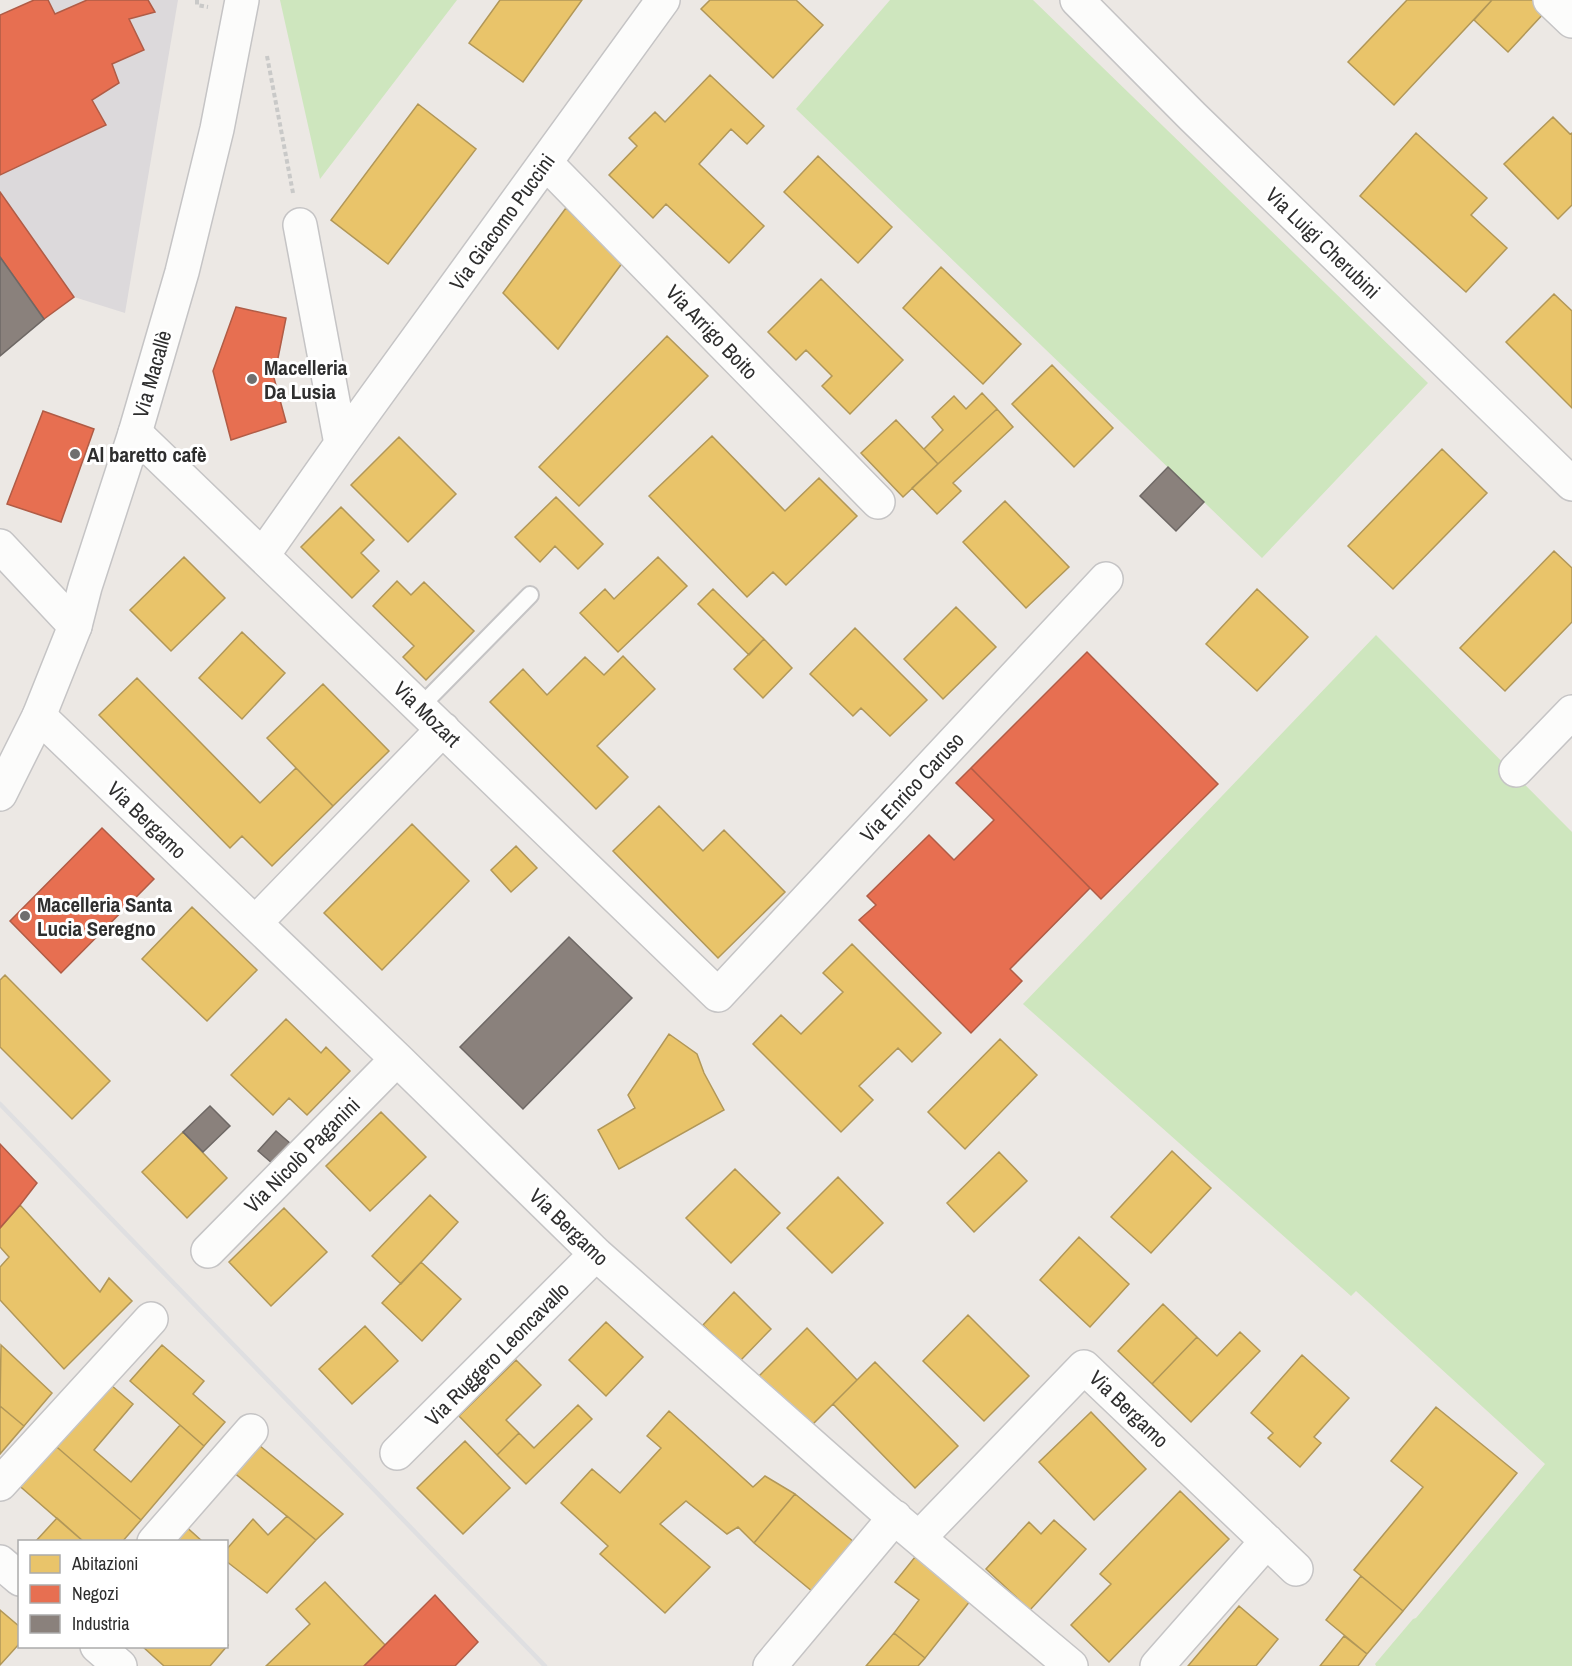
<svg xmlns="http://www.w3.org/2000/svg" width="1572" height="1666" viewBox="0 0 1572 1666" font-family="'Archivo Narrow',sans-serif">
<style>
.industrial{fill:#dcd9db}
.green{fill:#cee6be}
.homes{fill:#e9c46a;stroke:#b19758;stroke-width:1.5}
.shops{fill:#e76f51;stroke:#b05c46;stroke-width:1.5}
.industry{fill:#8a817c;stroke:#6e6865;stroke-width:1.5}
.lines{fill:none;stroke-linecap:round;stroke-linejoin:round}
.lane-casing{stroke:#c5c4c5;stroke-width:20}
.street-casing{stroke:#c5c4c5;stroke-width:36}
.secondary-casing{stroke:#c5c4c5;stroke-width:36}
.path{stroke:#c9c9c8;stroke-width:4;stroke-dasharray:4.5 3;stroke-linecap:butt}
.lane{stroke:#fcfcfb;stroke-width:16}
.street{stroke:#fcfcfb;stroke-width:33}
.secondary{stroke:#fcfcfb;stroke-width:33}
.rail{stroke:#dfdfe1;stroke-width:4.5}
.poi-dot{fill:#706f6e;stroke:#fff;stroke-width:2}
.labels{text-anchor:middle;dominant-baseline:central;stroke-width:6;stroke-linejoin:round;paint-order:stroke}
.street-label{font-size:21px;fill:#2e2e2e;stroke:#fff}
.poi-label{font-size:21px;font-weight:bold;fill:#2e2e2e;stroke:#fff;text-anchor:start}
</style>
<rect width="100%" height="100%" fill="#ece8e4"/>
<!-- industrial -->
<path class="industrial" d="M34 0H178L125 313 74 297 44 319 0 356V15Z"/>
<!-- green -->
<path class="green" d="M280 0H457L320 179Z
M890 0H1033L1428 383 1262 558 796 109Z
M1376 635 1572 832V1666H1376L1375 1664 1413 1619 1416 1618 1545 1464 1356 1291 1351 1296 1023 1004Z"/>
<!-- homes -->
<path class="homes" d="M500 0H582L523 82 469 43Z
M710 0H796L823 25 773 78 701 9Z
M1407 0H1492L1394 105 1348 62Z
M1492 0H1533L1545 12 1508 52 1474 20Z
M710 75 764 126 747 144 731 129 699 164 764 226 729 263 666 204 653 218 609 175 637 146 629 138 655 112 665 122Z
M418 104 476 149 388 264 331 220Z
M1553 117 1570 134 1572 133V205L1558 219 1504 164Z
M1416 133 1487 198 1471 215 1507 248 1466 292 1360 196Z
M818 156 892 227 858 263 784 192Z
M566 208 623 262 558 349 503 293Z
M941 267 1021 344 983 384 903 308Z
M821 279 903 360 850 414 822 386 832 376 806 350 796 360 768 332Z
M1554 294 1572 311V408L1506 342Z
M667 336 708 376 579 506 539 467Z
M1052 365 1113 428 1074 467 1012 404Z
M982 393 997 409 938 464 924 449 943 430 932 417 954 396 966 409Z
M997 409 1013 427 953 483 961 491 937 514 912 488Z
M896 420 938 464 903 497 861 453Z
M712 436 785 511 819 478 857 516 786 585 773 572 747 597 649 496Z
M399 437 456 494 408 542 351 485Z
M1442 449 1487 493 1393 589 1348 546Z
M556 497 603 544 578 569 555 546 540 562 515 537Z
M1005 501 1069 567 1026 608 963 542Z
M341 507 374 540 361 553 379 571 352 598 301 547Z
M1554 551 1572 568V622L1505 691 1460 648Z
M184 557 225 598 171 651 130 610Z
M658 557 687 586 618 652 580 613 605 589 614 599Z
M397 581 411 595 424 582 474 631 426 680 403 657 414 646 373 606Z
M713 589 764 639 749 655 698 604Z
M1257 589 1308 637 1257 691 1206 644Z
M956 607 996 647 943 699 904 659Z
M855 628 927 700 890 736 861 708 853 716 810 674Z
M242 632 285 673 242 719 199 678Z
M764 639 792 668 763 698 734 669Z
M623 656 655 689 597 746 628 777 596 809 490 702 523 669 547 695 585 657 604 675Z
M137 678 260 803 296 768 333 806 272 866 242 836 230 848 99 715Z
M323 684 389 751 333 806 267 738Z
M659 806 703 851 724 830 785 892 718 958 613 851Z
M412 824 469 881 382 970 324 913Z
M516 846 537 868 511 892 491 870Z
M192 907 257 970 207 1021 142 959Z
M852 944 941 1033 912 1062 898 1048 859 1086 873 1100 841 1132 753 1044 781 1015 801 1034 843 992 823 973Z
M5 975 110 1081 72 1119 0 1047V980Z
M286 1019 321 1053 326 1047 350 1071 307 1115 289 1098 273 1115 231 1075Z
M669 1034 697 1054 704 1073 724 1110 619 1169 598 1130 635 1108 628 1095Z
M1000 1039 1037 1075 965 1149 928 1112Z
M381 1112 426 1157 370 1211 326 1166Z
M183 1132 227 1178 187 1218 142 1172Z
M1172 1151 1211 1188 1151 1253 1111 1217Z
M999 1152 1027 1181 974 1232 947 1203Z
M735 1169 780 1213 731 1263 686 1218Z
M838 1177 883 1223 832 1273 787 1228Z
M430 1195 458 1222 401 1284 372 1256Z
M20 1205 100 1292 109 1278 132 1301 64 1369 0 1300V1267L9 1257 0 1247V1228Z
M284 1208 327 1252 271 1306 229 1262Z
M1079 1237 1129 1284 1090 1327 1040 1280Z
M421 1262 461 1299 422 1341 382 1303Z
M734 1292 771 1329 740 1361 703 1325Z
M1163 1304 1197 1337 1152 1384 1118 1351Z
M968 1315 1029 1376 984 1421 923 1361Z
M606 1322 643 1357 606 1396 569 1360Z
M365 1326 398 1361 352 1404 319 1369Z
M807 1328 857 1380 809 1428 758 1377Z
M1240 1332 1260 1351 1191 1422 1152 1384 1197 1337 1217 1356Z
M1 1345 52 1393 24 1426 0 1406Z
M162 1345 204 1381 193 1394 225 1422 204 1446 130 1381Z
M1302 1355 1349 1398 1314 1437 1321 1443 1300 1467 1268 1438 1273 1433 1251 1413Z
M516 1360 541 1385 506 1420 519 1433 497 1455 459 1416Z
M875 1362 958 1446 915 1488 833 1404Z
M104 1379 133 1404 94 1450 131 1482 180 1425 204 1446 141 1520 51 1442Z
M578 1405 592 1419 526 1484 497 1455 519 1433 534 1448Z
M0 1406 24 1426 0 1454Z
M1436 1407 1517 1473 1403 1611 1354 1570 1423 1487 1391 1461Z
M669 1411 753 1487 765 1476 795 1494 754 1543 738 1527 727 1534 686 1501 660 1524 710 1567 665 1613 600 1554 608 1546 561 1503 592 1469 620 1493 661 1448 647 1436Z
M1091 1412 1146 1469 1094 1520 1039 1462Z
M254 1441 343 1514 316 1540 227 1467Z
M465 1441 510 1488 463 1534 417 1488Z
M51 1442 141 1520 122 1542H84L15 1482Z
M1180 1491 1229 1539 1109 1662 1071 1625 1111 1584 1100 1574Z
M795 1494 854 1542 813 1592 754 1543Z
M287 1516 316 1540 267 1593 226 1561V1550L253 1519 268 1535Z
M57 1518 84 1542H35Z
M1054 1520 1086 1549 1030 1610 986 1569 1029 1522 1041 1534Z
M182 1523 203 1542H167Z
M915 1557 970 1601 925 1658 894 1633 919 1600 895 1582Z
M1361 1576 1403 1611 1367 1654 1326 1620Z
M325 1582 386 1646 364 1666H266L310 1624 296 1609Z
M1239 1606 1278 1639 1256 1666H1188Z
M0 1610 20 1627V1643L0 1665Z
M894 1633 925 1658 918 1666H866Z
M1344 1636 1367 1654 1358 1666H1320Z
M226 1643 228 1645 210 1666H164L142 1646H226Z"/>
<!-- shops -->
<path class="shops" d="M34 0H48L55 14 87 0H148L155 12 129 19 144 50 112 64 119 83 92 100 106 125 0 175V15Z
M0 192 74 297 44 319 0 257Z
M236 307 286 318 274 378 286 422 231 440 213 371Z
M43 411 94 429 61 522 7 504Z
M1087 652 1218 784 1101 899 971 768Z
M971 768 1090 888 1010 969 1022 981 971 1033 859 920 876 905 867 896 929 835 954 860 994 820 956 783Z
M102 828 154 879 61 973 10 921Z
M0 1144 37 1183 20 1205 0 1228Z
M435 1595 478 1642 455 1666H364Z"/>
<!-- industry -->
<path class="industry" d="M0 257 44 319 0 356Z
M1168 467 1204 502 1176 531 1140 496Z
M569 937 632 998 523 1109 460 1047Z
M210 1106 230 1126 203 1152 183 1132Z
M276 1131 291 1144 273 1164 258 1151Z"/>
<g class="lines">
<!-- lane casing -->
<g class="lane-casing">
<path id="lane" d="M420 707 530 595"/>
</g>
<!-- street casing -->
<g class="street-casing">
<path id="street" d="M1077 0 1192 116 1572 484
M1550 0 1572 21
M546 163 878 502
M300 225 341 444
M135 433 718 995 1106 579
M0 546 75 626
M263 555 341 444 663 0
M39 716 397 1059 596 1254 884 1509 1071 1666
M1516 770 1572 712
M255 923 443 729
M208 1251 397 1059
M397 1453 596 1254
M0 1484 151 1319
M920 1537 1084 1367 1296 1569
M154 1542 251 1431
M0 1562 20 1579
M97 1646 120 1666
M770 1666 895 1517
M1157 1666 1267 1541"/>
</g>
<!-- secondary casing -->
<g class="secondary-casing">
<path id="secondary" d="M0 794 39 716 75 626 85 587 135 433 182 272 217 129 242 0"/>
</g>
<!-- path -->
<path class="path" d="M197 0V5L208 7
M267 56 293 193"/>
<!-- lane -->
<use href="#lane" class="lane"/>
<!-- street -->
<use href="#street" class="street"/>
<!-- secondary -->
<use href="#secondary" class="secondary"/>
<!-- rail -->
<path class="rail" d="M0 1104 545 1666"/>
</g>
<!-- markers -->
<g class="poi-dot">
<circle cx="252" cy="379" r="6"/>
<circle cx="75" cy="454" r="6"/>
<circle cx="25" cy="916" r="6"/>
</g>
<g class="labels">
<!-- street labels -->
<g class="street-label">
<text transform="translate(502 222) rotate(-54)">Via Giacomo Puccini</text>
<text transform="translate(1323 243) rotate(44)">Via Luigi Cherubini</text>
<text transform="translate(712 332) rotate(46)">Via Arrigo Boito</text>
<text transform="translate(152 374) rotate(-74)">Via Macallè</text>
<text transform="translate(427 714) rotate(44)">Via Mozart</text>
<text transform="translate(912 787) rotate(-47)">Via Enrico Caruso</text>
<text transform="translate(147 820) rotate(44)">Via Bergamo</text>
<text transform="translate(302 1155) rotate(-45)">Via Nicolò Paganini</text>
<text transform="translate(569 1227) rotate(44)">Via Bergamo</text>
<text transform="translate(497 1354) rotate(-45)">Via Ruggero Leoncavallo</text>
<text transform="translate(1129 1409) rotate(44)">Via Bergamo</text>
</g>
<!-- poi labels -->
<g class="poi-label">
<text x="264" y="367">Macelleria<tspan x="264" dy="24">Da Lusia</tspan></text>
<text x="87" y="454">Al baretto cafè</text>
<text x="37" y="904">Macelleria Santa<tspan x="37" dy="24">Lucia Seregno</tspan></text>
</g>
</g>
<!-- legend -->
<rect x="18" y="1540" width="210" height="108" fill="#ffffff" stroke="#ababab" stroke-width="1.5"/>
<rect x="30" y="1555" width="30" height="18" fill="#e9c46a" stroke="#ababab" stroke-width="1.5"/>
<text x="72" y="1570" font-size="18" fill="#2e2e2e">Abitazioni</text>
<rect x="30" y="1585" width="30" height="18" fill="#e76f51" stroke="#ababab" stroke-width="1.5"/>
<text x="72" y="1600" font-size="18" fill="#2e2e2e">Negozi</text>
<rect x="30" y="1615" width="30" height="18" fill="#8a817c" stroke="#ababab" stroke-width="1.5"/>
<text x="72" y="1630" font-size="18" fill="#2e2e2e">Industria</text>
</svg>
